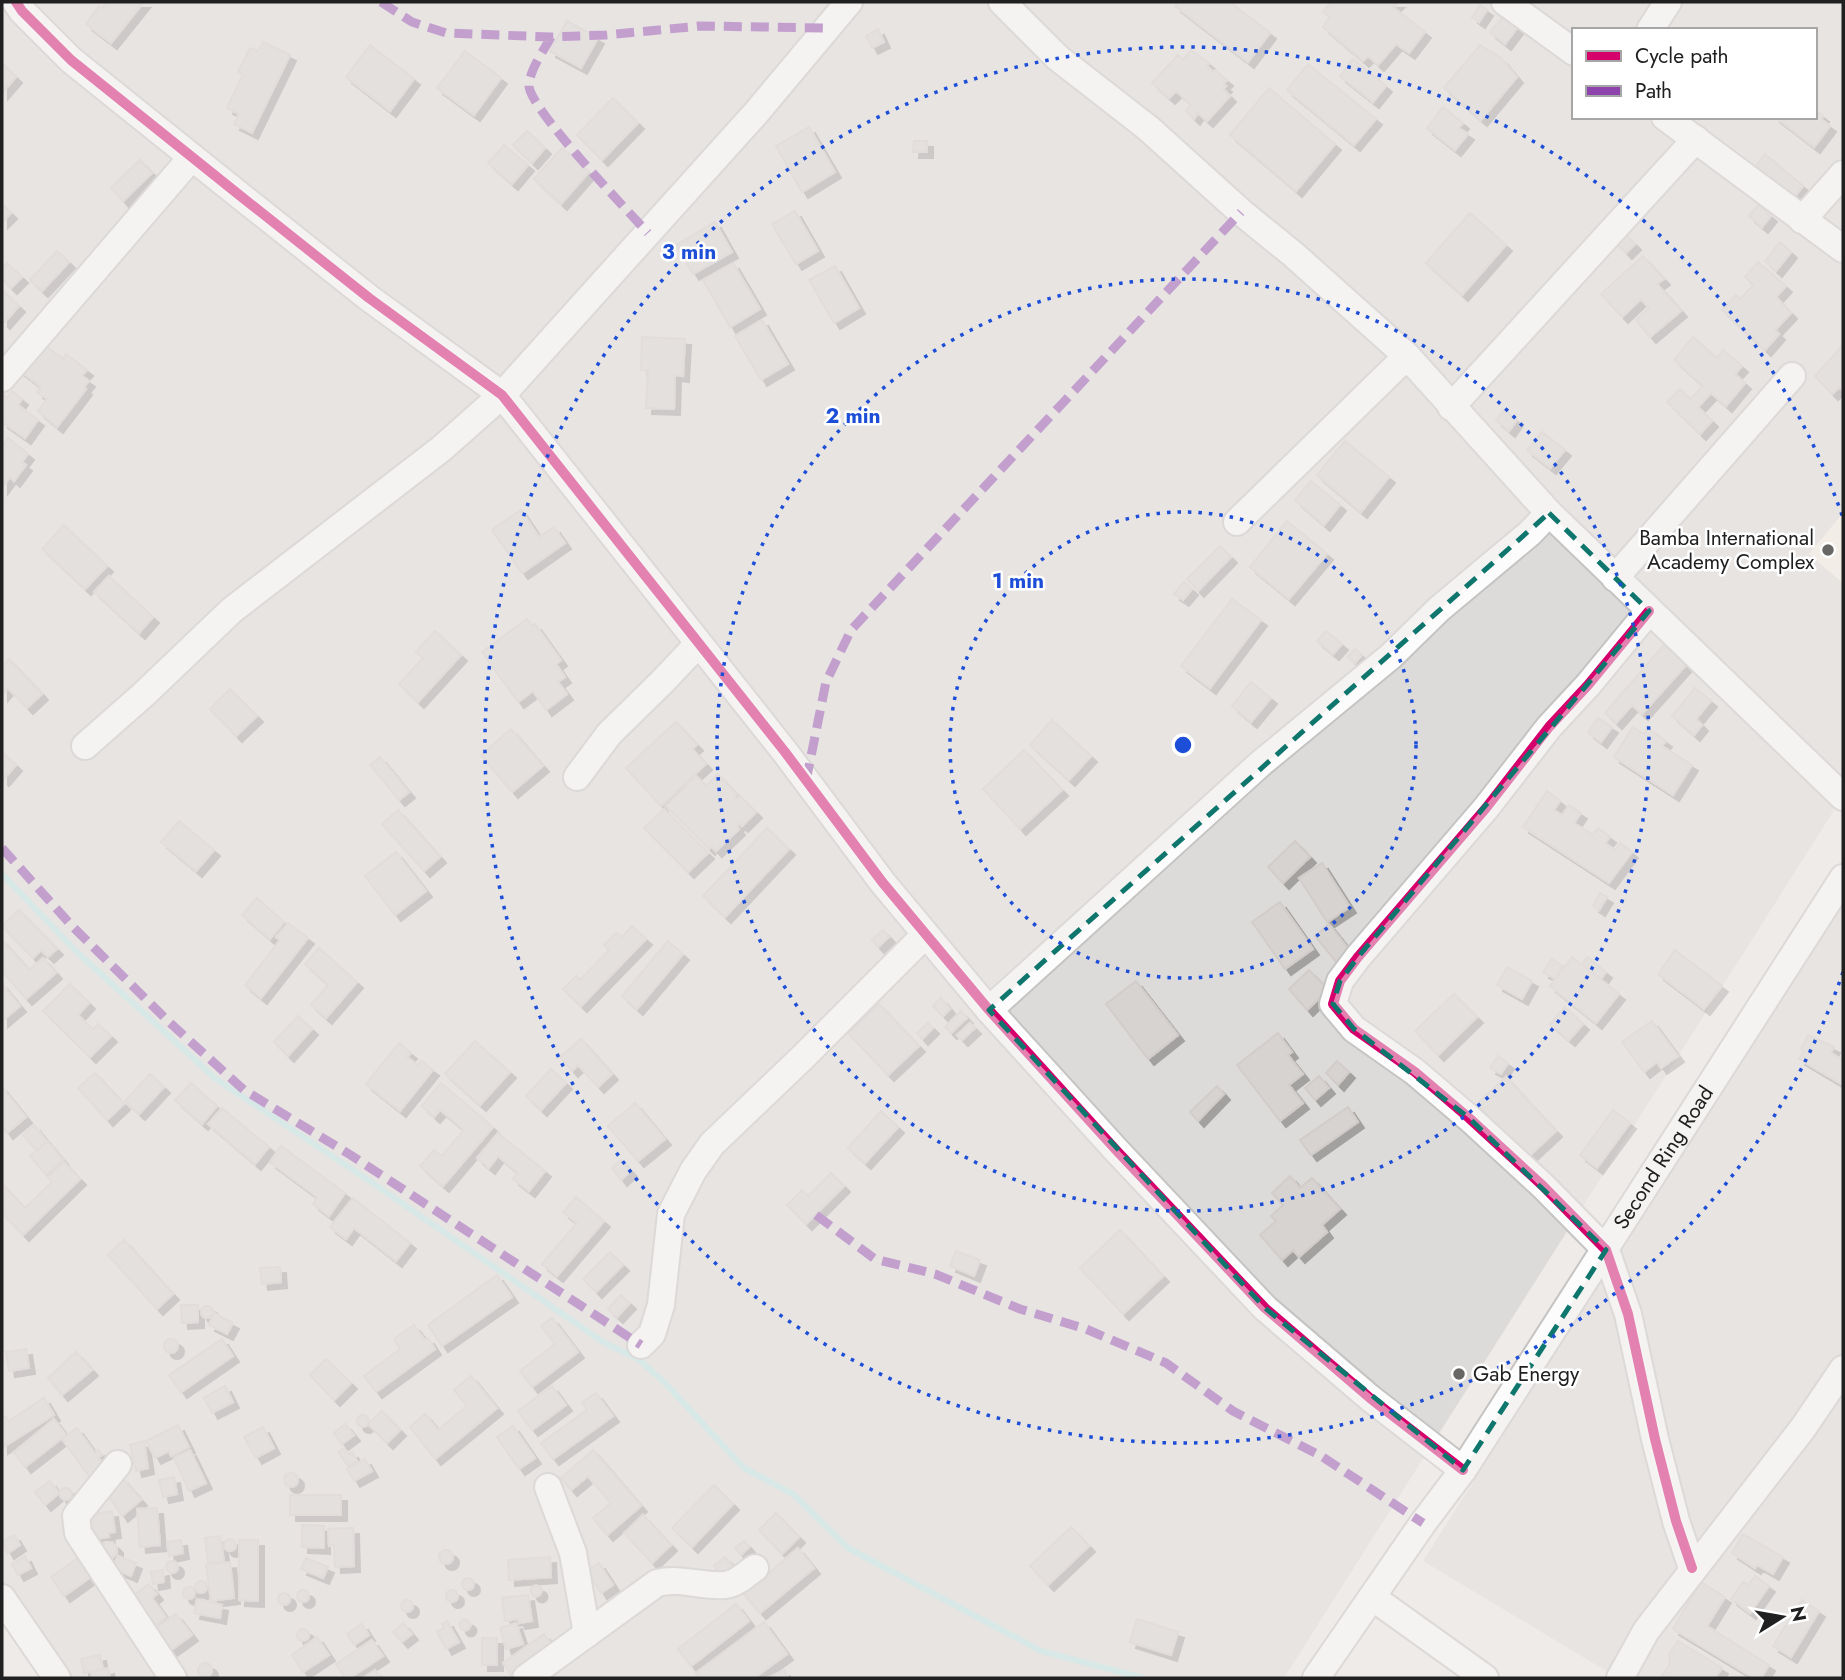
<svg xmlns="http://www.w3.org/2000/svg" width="1845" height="1680" viewBox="0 0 1845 1680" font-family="Jost,sans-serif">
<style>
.residential{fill:#dddbda;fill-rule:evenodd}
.education{fill:#f7f2e5}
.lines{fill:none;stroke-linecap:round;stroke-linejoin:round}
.stream{stroke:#bae5e3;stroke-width:6}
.building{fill:#d7d3d1;stroke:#d2ccca;stroke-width:2;filter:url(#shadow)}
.minor-casing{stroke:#c5c4c3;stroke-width:30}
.minor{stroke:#fcfcfc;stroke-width:26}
.quiet{stroke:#8e44ad;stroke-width:9;stroke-dasharray:18 9;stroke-linecap:butt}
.cycleway-casing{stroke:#fff;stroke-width:15}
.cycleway{stroke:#d6006c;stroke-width:10}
.marked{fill:none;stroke:#0f766e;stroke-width:5;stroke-dasharray:14 9;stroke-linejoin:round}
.ring{fill:none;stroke:#1d4ed8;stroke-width:3.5;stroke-dasharray:3.5 7}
.poi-dot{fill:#686766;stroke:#fff;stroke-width:2.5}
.labels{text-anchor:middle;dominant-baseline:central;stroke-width:5;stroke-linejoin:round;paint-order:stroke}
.poi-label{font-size:21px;fill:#202020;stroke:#fff;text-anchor:end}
.street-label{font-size:21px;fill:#202020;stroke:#fff}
.centre{fill:#1d4ed8;stroke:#fff;stroke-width:3.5}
.ring-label{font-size:21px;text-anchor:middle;font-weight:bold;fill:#1d4ed8;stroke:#fff;stroke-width:5;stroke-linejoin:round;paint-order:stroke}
</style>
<defs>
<filter id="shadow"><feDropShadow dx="6" dy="6" stdDeviation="0" flood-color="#0004"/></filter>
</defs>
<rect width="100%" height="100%" fill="#eeebe9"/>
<!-- residential -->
<path class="residential" d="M2 2H1843V796L1284 1678H56L2 1602ZM1574 30H1815V117H1574Z
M1843 898V1678H1618L1423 1561Z"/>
<!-- education -->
<path class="education" d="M1843 513V583L1809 554Z"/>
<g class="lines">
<!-- stream -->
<path class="stream" d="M2 874 78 953 216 1079 374 1184 603 1342 638 1359 664 1382 744 1468 793 1494 848 1548 1041 1651 1143 1678"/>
</g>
<!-- building -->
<path class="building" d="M107 2H144L111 43 86 24 99 6 102 8Z
M1178 2H1230L1270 33 1248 62 1175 6Z
M1331 2H1398L1393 7 1425 32 1409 53 1396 44 1378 65 1368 56 1363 61 1323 27 1330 17 1323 12Z
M1480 5 1487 10 1479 22 1472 17Z
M1504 16 1518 27 1505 44 1490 32Z
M567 21 598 38 581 68 550 51Z
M878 29 884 42 872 48 866 36Z
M263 42 290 55 252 133 234 124 239 114 227 108 243 74 238 72 250 48 258 51Z
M370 45 414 79 390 111 346 77Z
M1480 45 1501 58 1517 77 1481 120 1444 88Z
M1191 50 1209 63 1207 66 1213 72 1215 70 1227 80 1223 84 1226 86 1223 89 1230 96 1207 121 1198 113 1194 119 1186 111 1191 105 1176 91 1169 98 1152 83 1178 55 1183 60Z
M465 51 501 78 474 115 437 88Z
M1353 59 1386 86 1373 102 1340 76Z
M3 64 16 77 2 93V65Z
M1308 64 1376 119 1354 145 1287 90Z
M1269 88 1335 144 1296 191 1230 135Z
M613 98 638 123 602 160 577 135Z
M1443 107 1463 123 1459 128 1468 134 1455 150 1427 128Z
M1815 110 1823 116 1821 119 1830 126 1814 147 1775 117H1815Z
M809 127 835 172 802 192 776 146Z
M527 131 545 148 532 163 513 145Z
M914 141H927V152H913Z
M504 145 528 165 512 184 488 163Z
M562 148 589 172 561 204 534 179Z
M1765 154 1803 186 1793 199 1755 167Z
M140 160 152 173 123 201 111 188Z
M2 204 11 213 2 222Z
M1758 205 1771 216 1762 227 1749 216Z
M795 211 818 251 796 264 772 224Z
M1470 213 1506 245 1462 295 1426 263Z
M715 222 732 252 693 274 676 245Z
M1626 235 1635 244 1626 253 1617 244Z
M1780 242 1791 252 1776 271 1765 261Z
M57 251 69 262 42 291 30 280Z
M1643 256 1664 279 1657 284 1681 311 1650 337 1636 320 1649 308 1641 299 1622 317 1601 294Z
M1758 262 1786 286 1776 297 1791 313 1775 330 1779 334 1765 350 1722 310 1736 295 1740 299 1754 285 1745 277Z
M7 263 22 277 11 288 2 279V269Z
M733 263 760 309 730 327 703 280Z
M835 266 859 308 834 323 809 280Z
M2 290 19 306 4 323 2 321Z
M762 320 788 364 761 380 735 336Z
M642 337 685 339 683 376 675 375 674 409 646 408 648 370H641Z
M1693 337 1717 358 1723 350 1742 366 1735 374 1745 383 1726 406 1711 393 1698 407 1712 421 1700 434 1667 402 1680 389 1690 399 1703 386 1674 360Z
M41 342 63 359 66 354 87 370 82 376 89 381 84 387 86 389 57 427 38 411 47 399 37 392 41 387 19 370Z
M1843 345V391L1840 387 1832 394 1815 376Z
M12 391 22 399 18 405 38 420 25 438 2 422V393L7 398Z
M1504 410 1517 420 1509 431 1496 420Z
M1542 432 1565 450 1550 468 1527 450Z
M8 438 28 454 22 462 26 465 14 481 10 477 2 488V446Z
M1345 441 1389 477 1361 512 1317 475Z
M1311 481 1340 505 1324 525 1295 500Z
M521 510 539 537 554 527 565 543 522 573 492 530Z
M1287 521 1327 554 1289 599 1250 567Z
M64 525 107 566 85 589 42 549Z
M1220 546 1231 557 1198 591 1187 579Z
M109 576 153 617 139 633 94 592Z
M1184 582 1192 589 1183 600 1174 594Z
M1232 599 1261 620 1210 688 1181 666Z
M527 619 532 626 535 624 561 660 556 664 565 677 558 682 567 694 546 710 533 691 518 702 482 652Z
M435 631 461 655 418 702 399 684 423 658 416 652Z
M1326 631 1342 644 1333 654 1317 641Z
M1664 645 1686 665 1642 714 1632 705 1616 723 1605 713Z
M1355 649 1362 655 1355 663 1348 657Z
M9 659 42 694 27 708 8 688 2 695V666Z
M1251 682 1271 698 1251 722 1232 706Z
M1695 688 1711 701 1696 719 1702 725 1694 735 1672 716Z
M230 689 257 716 236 736 210 709Z
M1598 718 1612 727 1601 742 1588 732Z
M1052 720 1091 756 1069 780 1030 745Z
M676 722 697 745 692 749 706 764 661 806 626 768Z
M1633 727 1644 734 1647 728 1666 741 1662 746 1692 765 1673 795 1614 757Z
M511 729 543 766 512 792 481 755Z
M1024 750 1062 790 1020 829 983 789Z
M2 752 16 765 3 780 2 779Z
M380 757 409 792 399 800 370 765Z
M718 774 737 794 734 797 737 799 740 796 756 812 742 826 739 823 737 826 739 829 716 851 711 846 709 849 666 806 696 776 706 786Z
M1547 791 1560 801 1554 810 1562 815 1569 805 1581 813 1574 823 1593 835 1598 828 1610 837 1605 843 1615 850 1620 843 1632 852 1609 883 1523 827Z
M664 809 708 853 688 872 644 828Z
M398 810 440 857 424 871 382 824Z
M179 821 214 850 196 871 161 842Z
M767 828 789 849 725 917 703 896Z
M1295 841 1310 857 1283 883 1268 867Z
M396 852 426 891 395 915 365 876Z
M1322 863 1350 907 1327 922 1299 878Z
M1600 893 1607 897 1599 910 1593 906Z
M257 898 284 922 270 939 242 915Z
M1280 902 1313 949 1285 969 1252 922Z
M19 910 57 949 48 957 41 950 33 958 2 926Z
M288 923 308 938 261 998 245 985 280 940 276 937Z
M1329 924 1352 953 1338 964 1315 936Z
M632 926 646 939 581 1006 563 989 576 976 580 980 609 950 604 945 616 933 622 937Z
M883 930 889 937 878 947 872 940Z
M2 940 29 970 43 958 56 973 26 999 2 971Z
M668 941 683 954 637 1009 622 996Z
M319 948 357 982 326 1018 311 1005 328 985 305 964Z
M1675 950 1722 986 1704 1009 1658 974Z
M1572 957 1619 994 1596 1023 1550 986Z
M1587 957 1606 972 1601 979 1582 964Z
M1552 959 1563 966 1555 979 1543 972Z
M1507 967 1532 981 1522 999 1497 985Z
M1309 970 1328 990 1307 1010 1289 989Z
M1136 981 1178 1035 1148 1059 1106 1004Z
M2 984 20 1006 2 1021Z
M70 984 89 1003 78 1015 93 1030 98 1024 111 1036 90 1057 43 1011Z
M1454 994 1477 1017 1438 1055 1415 1031Z
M941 998 950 1009 943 1016 933 1006Z
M879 1004 919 1046 888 1075 848 1033Z
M1565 1007 1583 1024 1569 1040 1550 1024Z
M961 1011 967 1018 951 1033 945 1027Z
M298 1016 312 1029 288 1056 274 1042Z
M1652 1021 1678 1056 1661 1068 1657 1062 1644 1072 1622 1042Z
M928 1023 933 1028 922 1039 917 1033Z
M970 1023 975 1028 962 1040 957 1035Z
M1278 1033 1292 1052 1288 1055 1303 1074 1289 1085 1303 1103 1280 1121 1237 1065Z
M1808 1035 1834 1047 1831 1053 1843 1060V1085L1799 1059 1804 1051 1801 1049Z
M581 1039 612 1074 598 1087 578 1065 572 1071 560 1057Z
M475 1041 510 1072 480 1105 445 1074Z
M399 1043 411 1053 407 1057 418 1065 421 1061 433 1070 400 1111 366 1084Z
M1498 1056 1508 1063 1501 1074 1490 1068Z
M1337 1061 1349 1072 1338 1085 1326 1073Z
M551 1069 566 1083 541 1110 526 1096Z
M95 1073 124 1104 107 1120 78 1088Z
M150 1074 164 1087 139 1114 125 1101Z
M1319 1076 1329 1088 1315 1100 1305 1088Z
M1506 1077 1556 1131 1527 1158 1477 1104Z
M191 1083 217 1106 202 1124 175 1100Z
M441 1083 493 1127 443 1186 420 1166 434 1150 442 1156 464 1130 440 1110 434 1117 422 1106Z
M1217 1086 1224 1094 1198 1121 1190 1112Z
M2 1087 26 1117 7 1133 2 1126Z
M635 1103 665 1139 638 1161 608 1126Z
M1348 1107 1358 1122 1311 1155 1300 1140Z
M222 1108 269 1147 255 1164 208 1124Z
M1613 1110 1630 1123 1597 1168 1580 1155Z
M881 1111 898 1127 865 1163 848 1148Z
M34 1125 47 1141 36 1150 23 1135Z
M498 1133 545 1171 529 1191 513 1179 518 1173 498 1156 489 1168 477 1158Z
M48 1142 63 1160 46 1175 30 1156Z
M281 1146 345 1193 329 1216 313 1204 317 1197 270 1162Z
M621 1160 631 1171 621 1180 612 1168Z
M64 1162 80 1179 23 1235 2 1213V1184L25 1208 52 1182 48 1177Z
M831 1173 844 1186 806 1224 787 1205 802 1190 808 1196Z
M1290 1176 1300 1188 1312 1178 1340 1209 1322 1225 1327 1232 1299 1257 1293 1250 1282 1260 1260 1235 1276 1221 1271 1216 1283 1205 1272 1193Z
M576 1197 604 1221 557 1276 542 1264 577 1223 563 1212Z
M353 1198 410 1243 396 1261 354 1228 346 1239 330 1227Z
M1120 1230 1163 1276 1123 1314 1080 1268Z
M124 1240 173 1294 157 1309 108 1255Z
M956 1251 980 1260 974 1276 950 1266Z
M610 1252 623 1265 596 1292 583 1279Z
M280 1267 281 1282 262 1284 260 1268Z
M497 1275 512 1297 442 1346 428 1325Z
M621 1295 630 1303 617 1317 608 1309Z
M181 1305H198V1322L182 1323Z
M201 1312a6 6 0 1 1 12 0a6 6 0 1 1-12 0Z
M214 1313 233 1323 227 1334 209 1325Z
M552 1318 578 1352 532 1387 520 1371 555 1344 541 1326Z
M414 1325 425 1340 428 1338 435 1349 376 1392 364 1376 400 1349 394 1339Z
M164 1346a7 7 0 1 1 14 0a7 7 0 1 1-14 0Z
M222 1339 233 1356 181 1392 169 1375Z
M26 1349 29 1368 9 1371 6 1352Z
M76 1352 92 1370 62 1395 48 1378Z
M326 1359 351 1383 334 1400 310 1375Z
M471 1376 497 1408 435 1459 410 1427 425 1414 438 1430 467 1406 454 1390Z
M225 1386 233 1402 212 1413 204 1398Z
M552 1386 566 1405 532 1430 518 1411Z
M596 1393 613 1416 553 1459 541 1443 587 1410 582 1402Z
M44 1398 54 1415 2 1448V1418L5 1416 9 1421Z
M382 1411 400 1430 387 1443 368 1424Z
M357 1421a6 6 0 1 1 12 0a6 6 0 1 1-12 0Z
M54 1419 66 1435 25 1467 14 1452Z
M345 1424 354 1435 342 1444 334 1433Z
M178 1425 189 1447 171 1456 169 1451 155 1458 146 1441Z
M513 1426 535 1458 519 1469 497 1437Z
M263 1427 274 1448 256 1458 244 1437Z
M77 1428 95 1453 98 1450 102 1455 98 1457 106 1468 91 1479 62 1439Z
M144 1441 148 1468 136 1471 130 1445Z
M344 1448 349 1454 352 1452 357 1461 348 1466 338 1452Z
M190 1450 206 1483 189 1491 174 1458Z
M593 1450 641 1506 607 1535 593 1518 611 1503 588 1476 571 1490 561 1478Z
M365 1459 372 1471 354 1481 347 1469Z
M284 1480a7 7 0 1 1 14 0a7 7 0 1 1-14 0Z
M174 1477 177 1494 163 1497 159 1480Z
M122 1478 141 1500 122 1516 106 1492Z
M50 1481 59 1493 45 1505 35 1492Z
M714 1485 733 1504 692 1547 672 1528Z
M60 1494a6 6 0 1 1 12 0a6 6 0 1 1-12 0Z
M290 1495H341V1515H290Z
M157 1508 160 1545 140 1547 137 1509Z
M112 1511 115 1532 108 1533 109 1537 88 1540 84 1516Z
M776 1513 799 1537 782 1554 759 1530Z
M643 1515 671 1545 652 1563 624 1533Z
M302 1525 324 1526V1548L302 1547Z
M1071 1527 1089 1546 1048 1585 1030 1566Z
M353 1528 354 1566 335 1567 334 1545 329 1546 328 1529Z
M1743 1534 1783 1557 1773 1574 1757 1565 1755 1568 1732 1553Z
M14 1535 20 1545 8 1553 2 1542Z
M220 1536 224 1561 208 1563 205 1538Z
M224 1545a6 6 0 1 1 12 0a6 6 0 1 1-12 0Z
M181 1540 183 1553 169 1556 167 1542Z
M239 1540H258V1601L239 1600Z
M744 1541 749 1547 741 1555 735 1548Z
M105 1542H112L117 1547V1553L112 1558H106L101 1546Z
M798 1548 814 1568 760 1613 744 1594Z
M439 1557a7 7 0 1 1 14 0a7 7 0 1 1-14 0Z
M82 1555 95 1574 64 1596 51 1577Z
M25 1556 31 1568 18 1575 12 1564Z
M118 1556 136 1563 131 1576 112 1568Z
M550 1557 551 1577 509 1580 508 1560Z
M725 1557 736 1570 725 1579 714 1566Z
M306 1558 328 1567 323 1578 301 1569Z
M166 1567a6 6 0 1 1 12 0a6 6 0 1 1-12 0Z
M230 1562 234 1598 211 1601 206 1565Z
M599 1563 613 1585 601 1593 587 1570Z
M163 1570 164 1582 153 1584 151 1572Z
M1755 1576 1769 1586 1750 1613 1731 1599 1743 1582 1748 1585Z
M462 1584a6 6 0 1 1 12 0a6 6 0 1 1-12 0Z
M195 1587a6 6 0 1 1 12 0a6 6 0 1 1-12 0Z
M1701 1582 1725 1597 1707 1626 1769 1665 1761 1678H1754L1673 1629Z
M149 1584 157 1594 152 1598 166 1617 155 1626 133 1596Z
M530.5 1591a5.5 5.5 0 1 1 11 0a5.5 5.5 0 1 1-11 0Z
M183 1593a6 6 0 1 1 12 0a6 6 0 1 1-12 0Z
M297 1596a6 6 0 1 1 12 0a6 6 0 1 1-12 0Z
M446 1596a6 6 0 1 1 12 0a6 6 0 1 1-12 0Z
M278 1599a6 6 0 1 1 12 0a6 6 0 1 1-12 0Z
M528 1595 532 1621 519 1623 518 1619 505 1621 502 1598Z
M197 1599 222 1605 220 1618 194 1613Z
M401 1606a6 6 0 1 1 12 0a6 6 0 1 1-12 0Z
M1802 1600 1819 1611 1791 1657 1773 1646Z
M736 1604 749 1621 691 1666 678 1649Z
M176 1614 192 1635 171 1650 155 1629Z
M1137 1619 1178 1632 1171 1655 1130 1642Z
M459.5 1625a5.5 5.5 0 1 1 11 0a5.5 5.5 0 1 1-11 0Z
M447 1621 459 1642 446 1649 437 1632 444 1628 442 1624Z
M764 1622 787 1654 754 1678H700L696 1673Z
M403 1623 412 1634 402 1642 393 1632Z
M516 1623 523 1644 506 1649 500 1628Z
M362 1624 369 1635 354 1645 347 1634Z
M297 1635a6 6 0 1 1 12 0a6 6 0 1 1-12 0Z
M544 1634 556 1650 513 1678 503 1663Z
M317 1637 329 1655 303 1672 292 1655Z
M482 1638H497V1665H482Z
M372 1640 383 1656 350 1678H345L336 1664Z
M1678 1641 1722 1668 1715 1678 1661 1677 1670 1664 1669 1654Z
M100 1655 103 1669 84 1673 81 1659Z
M198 1670a7 7 0 1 1 14 0a7 7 0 1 1-14 0Z
M108 1668 110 1678H92L91 1672Z
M375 1670 381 1678H363Z
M784 1670 788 1678H768Z"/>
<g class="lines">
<!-- minor casing -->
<g class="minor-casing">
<g id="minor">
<path d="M16 2 22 11 71 60 238 194 369 298 502 395 785 752 883 883 989 1010 1117 1151 1265 1308 1370 1398 1463 1470"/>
<path d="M1002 2 1058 58 1148 128 1241 212 1294 255 1407 356 1549 513 1843 797"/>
<path d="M1505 2 1574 52"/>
<path d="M1650 30 1668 2"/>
<path d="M1665 117 1843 249"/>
<path d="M1802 220 1843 174"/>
<path d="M2 378 192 157"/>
<path d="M1451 407 1696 139"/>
<path d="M1237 522 1407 356"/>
<path d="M1615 578 1792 376"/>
<path d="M1649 611 1588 685 1549 727 1486 808 1358 957 1340 981 1333 1004 1354 1029 1415 1072 1469 1118 1543 1186 1606 1250 1628 1314 1655 1439 1676 1521 1692 1568"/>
<path d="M85 746 143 695 232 610 441 449 502 395 756 113 849 2"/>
<path d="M577 777 609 734 662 682 698 644"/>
<path d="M989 1010 1260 764 1391 656 1439 609 1530 533 1549 513"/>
<path d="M641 1345 652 1334 661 1305 671 1214 693 1171 712 1144 803 1057 925 935"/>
<path d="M118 1464 76 1516 78 1533 173 1678"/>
<path d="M548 1487 573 1553 587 1634"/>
<path d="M1372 1597 1485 1678"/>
<path d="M2 1598 57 1678"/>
<path d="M526 1678 657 1583C680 1577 702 1587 725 1585 737 1584 746 1574 755 1568"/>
<path id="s1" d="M1316 1678 1423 1523 1463 1470 1843 878"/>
<path d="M1620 1678 1646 1631 1803 1428 1843 1369"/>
</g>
</g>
<!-- minor -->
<use href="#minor" class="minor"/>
<!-- quiet -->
<path class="quiet" d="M381 2 412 22 446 33 551 37 606 35 700 26 828 28
M551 37C544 50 529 71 529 86 530 109 627 210 648 233
M806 781 826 682 851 630 1241 212
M2 848 72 926 169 1022 244 1090 349 1154 641 1345
M816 1215 875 1259 935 1274 1020 1309 1086 1329 1166 1363 1233 1411 1321 1456 1423 1523"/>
<!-- cycleway casing -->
<g class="cycleway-casing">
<path id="cycleway" d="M16 2 22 11 71 60 238 194 369 298 502 395 785 752 883 883 989 1010 1117 1151 1265 1308 1370 1398 1463 1470
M1649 611 1588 685 1549 727 1486 808 1358 957 1340 981 1333 1004 1354 1029 1415 1072 1469 1118 1543 1186 1606 1250 1628 1314 1655 1439 1676 1521 1692 1568"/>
</g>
<!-- cycleway -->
<use href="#cycleway" class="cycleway"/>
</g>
<!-- marked area -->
<path d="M0 0H1845V1680H0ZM1549 513 1649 611 1358 957 1340 981 1333 1004 1354 1029 1469 1118 1606 1250 1463 1470 1265 1308 989 1010Z" fill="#eeebe9" fill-opacity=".55" fill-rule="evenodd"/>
<path class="marked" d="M1549 513 1649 611 1358 957 1340 981 1333 1004 1354 1029 1469 1118 1606 1250 1463 1470 1265 1308 989 1010Z"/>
<!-- distance rings -->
<g class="ring">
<circle cx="1183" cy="745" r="233"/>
<circle cx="1183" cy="745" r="466"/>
<path d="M1843 972A698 698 0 1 1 1843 518"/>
</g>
<!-- markers -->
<g class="poi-dot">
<circle cx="1828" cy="550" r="7"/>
<circle cx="1459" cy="1374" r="7"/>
</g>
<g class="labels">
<!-- poi labels -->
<g class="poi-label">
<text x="1814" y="538">Bamba International<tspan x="1814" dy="24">Academy Complex</tspan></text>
<text x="1473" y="1374" text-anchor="start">Gab Energy</text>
</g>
<!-- street labels -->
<g class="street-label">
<text stroke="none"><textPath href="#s1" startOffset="626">Second Ring Road</textPath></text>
</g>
</g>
<circle cx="1183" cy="745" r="10" class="centre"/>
<g class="ring-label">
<text x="689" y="259">3 min</text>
<text x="853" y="423">2 min</text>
<text x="1018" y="588">1 min</text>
</g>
<!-- border -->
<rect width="1845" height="1680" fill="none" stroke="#202020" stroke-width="7"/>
<!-- legend -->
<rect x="1572" y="28" width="245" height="91" fill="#ffffff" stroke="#a6a6a6" stroke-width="2"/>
<rect x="1586" y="51" width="35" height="10" fill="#d6006c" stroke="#a6a6a6" stroke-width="2"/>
<text x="1635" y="63" font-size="21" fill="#202020">Cycle path</text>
<rect x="1586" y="86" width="35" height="10" fill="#8e44ad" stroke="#a6a6a6" stroke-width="2"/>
<text x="1635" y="98" font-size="21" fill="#202020">Path</text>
<!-- north arrow -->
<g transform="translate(1782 1617) rotate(79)" stroke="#ffffff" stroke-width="5" paint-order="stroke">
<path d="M0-5L12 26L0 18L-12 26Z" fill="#202020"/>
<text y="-10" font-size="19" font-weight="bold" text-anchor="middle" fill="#202020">N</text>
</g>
</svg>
